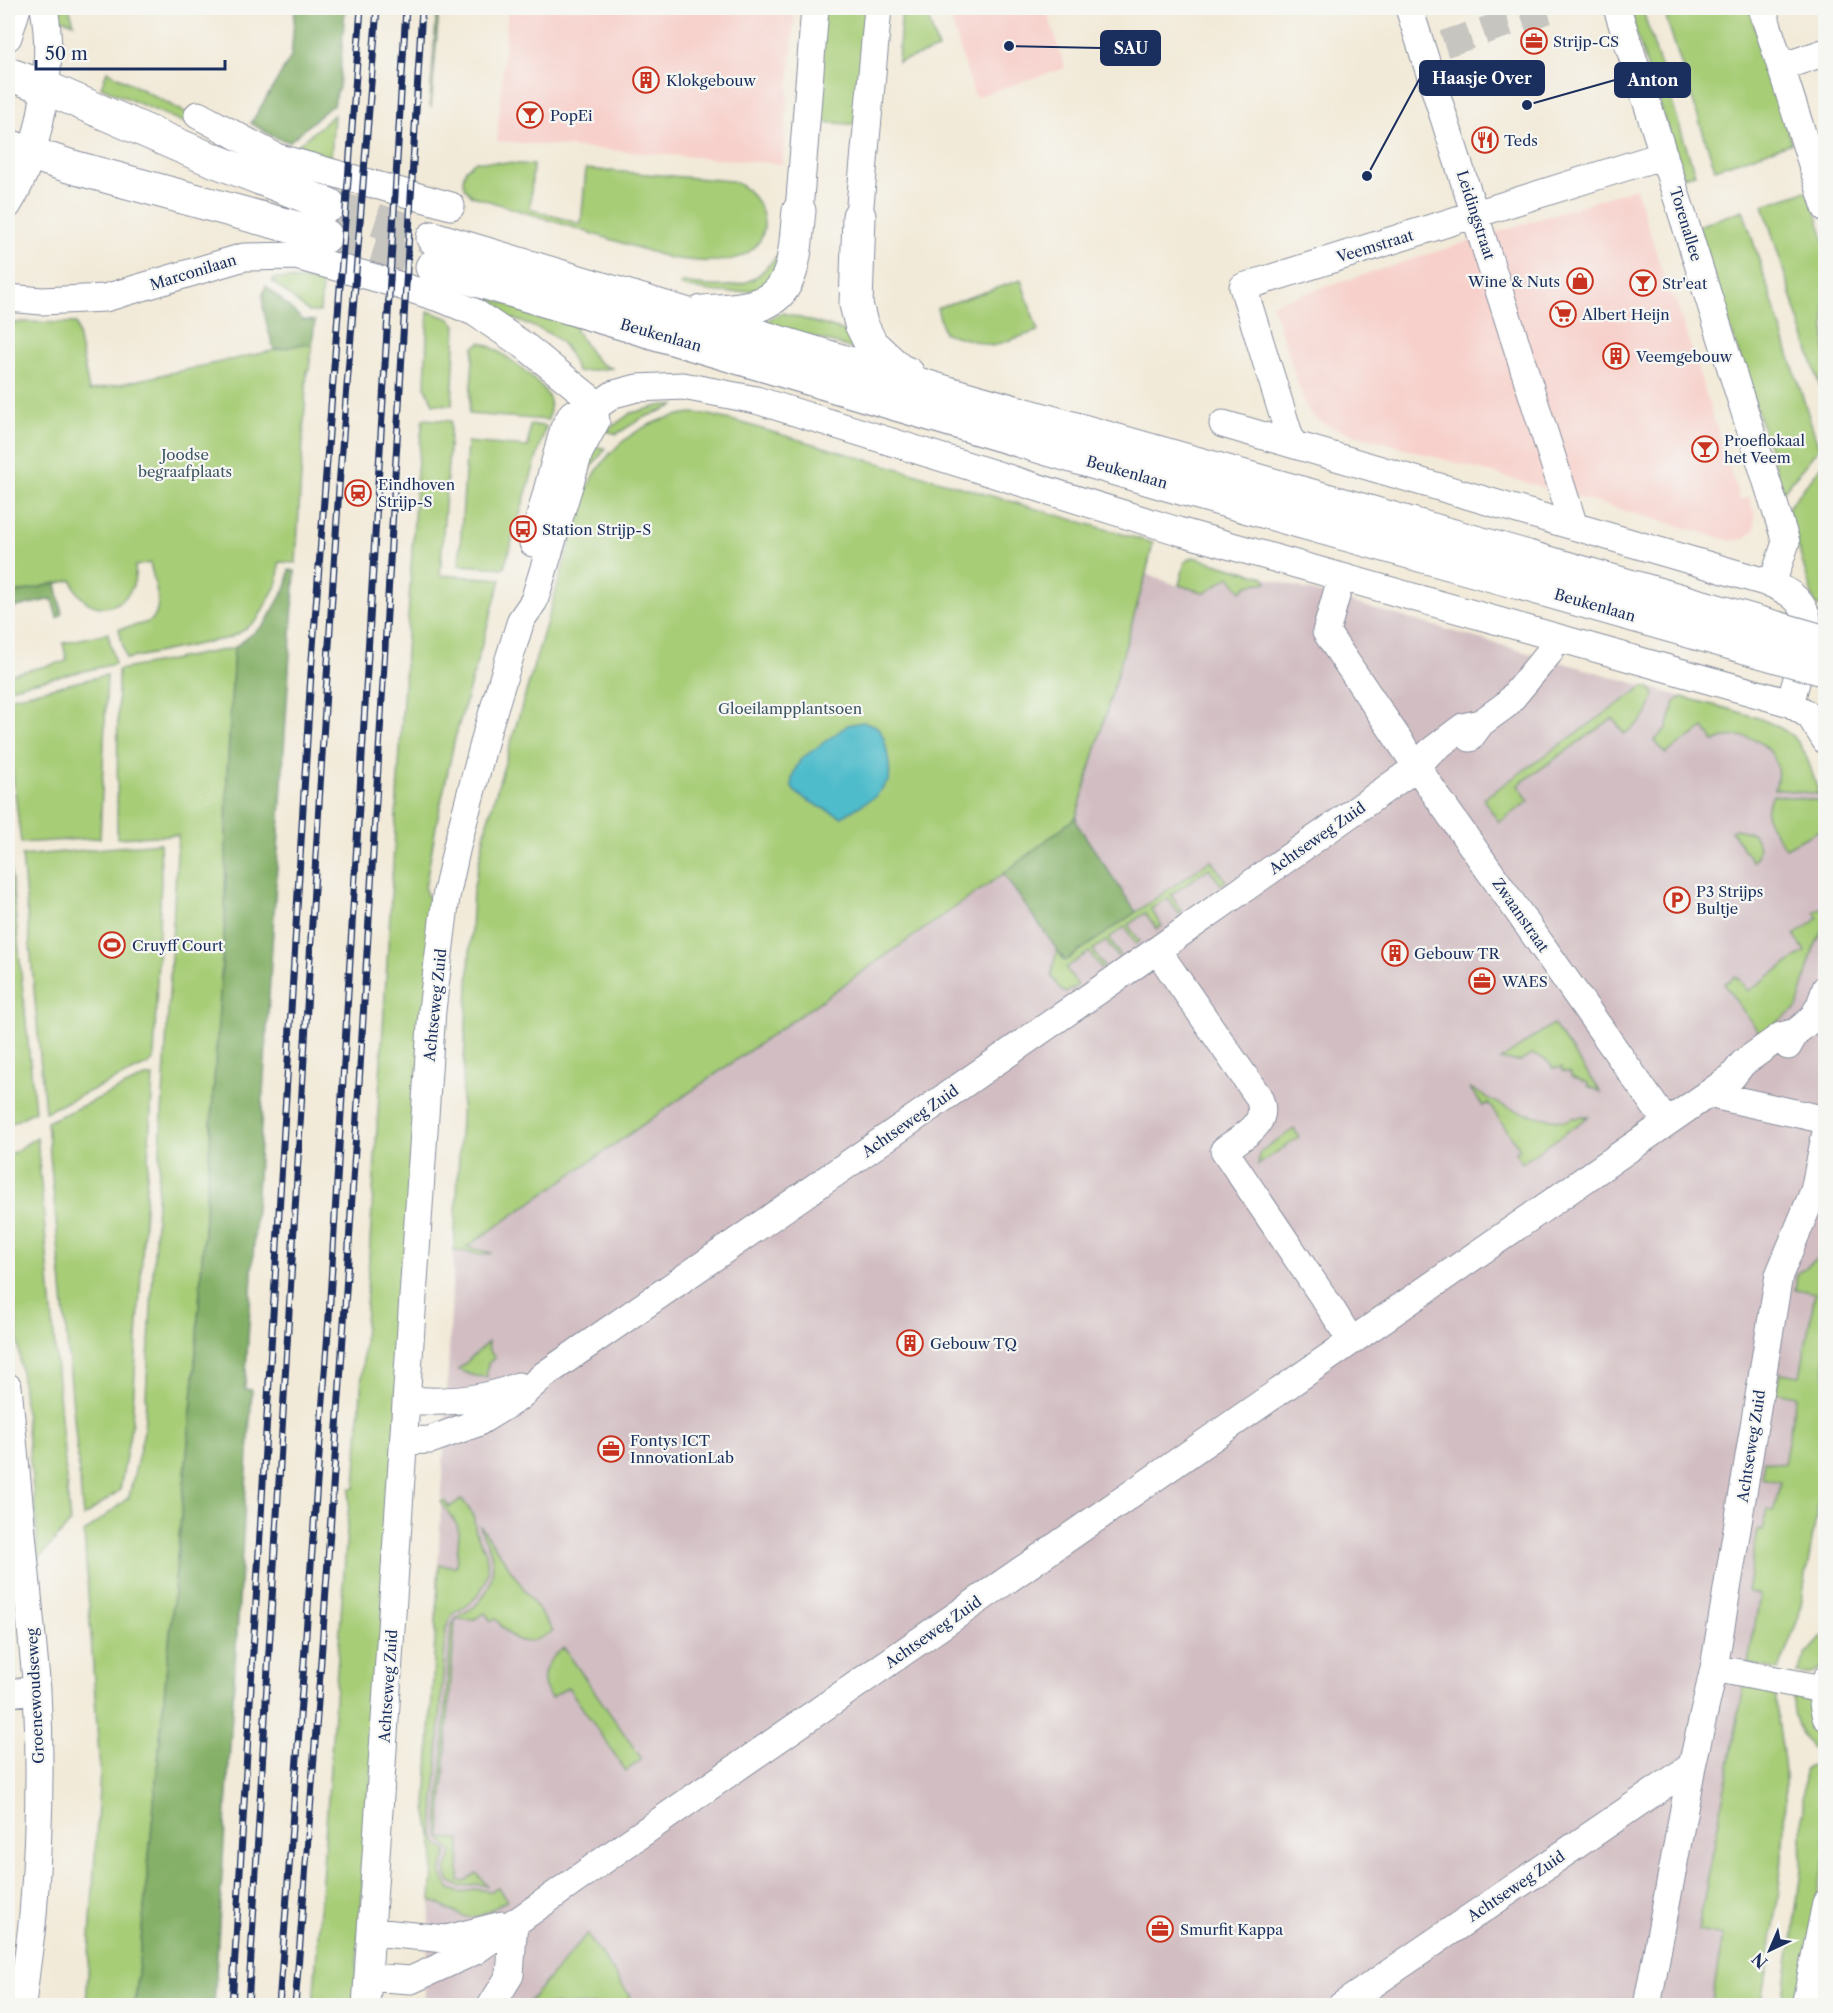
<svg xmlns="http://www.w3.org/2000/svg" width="1833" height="2013" viewBox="0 0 1833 2013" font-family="'Libre Caslon Text',serif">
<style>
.built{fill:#f7d0cb}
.industrial{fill:#d2bec2}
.green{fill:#a7cd77;stroke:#617e6a;stroke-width:1.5}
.forest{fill:#85b068;stroke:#507063;stroke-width:1.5}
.water{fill:#50bccb;stroke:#367694;stroke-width:1.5}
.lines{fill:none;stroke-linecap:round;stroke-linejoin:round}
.minor-tunnel{stroke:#c7c5c0;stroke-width:27;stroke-dasharray:27 14;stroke-linecap:butt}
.major-tunnel{stroke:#c7c5c0;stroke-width:33;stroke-dasharray:33 16;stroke-linecap:butt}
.minor-casing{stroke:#868c9b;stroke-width:29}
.major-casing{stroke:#868c9b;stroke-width:35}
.minor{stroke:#fff;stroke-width:27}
.major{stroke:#fff;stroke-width:33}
.rail-casing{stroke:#1b2f5e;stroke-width:7}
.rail{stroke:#f6f6f2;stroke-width:4.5;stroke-dasharray:14;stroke-linecap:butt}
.major-bridge-casing{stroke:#868c9b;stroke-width:35;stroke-linecap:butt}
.major-bridge{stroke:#fff;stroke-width:33}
.labels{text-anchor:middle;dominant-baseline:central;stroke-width:4.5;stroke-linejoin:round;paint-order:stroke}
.poi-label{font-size:15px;fill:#1b2f5e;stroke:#f6f6f2;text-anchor:start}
.street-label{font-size:15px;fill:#1b2f5e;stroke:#f6f6f2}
.park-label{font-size:15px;fill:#3e5664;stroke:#f6f6f2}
.leader{fill:none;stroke:#1b2f5e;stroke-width:2}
.callout-dot{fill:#1b2f5e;stroke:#f6f6f2;stroke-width:2}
.callout{fill:#1b2f5e;stroke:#1b2f5e;stroke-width:2}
.callout-label{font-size:16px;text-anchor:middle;font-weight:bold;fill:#fff}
</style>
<rect width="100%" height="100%" fill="#f6f6f2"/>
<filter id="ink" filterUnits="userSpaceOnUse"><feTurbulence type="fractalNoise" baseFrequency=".0167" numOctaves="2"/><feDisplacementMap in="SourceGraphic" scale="12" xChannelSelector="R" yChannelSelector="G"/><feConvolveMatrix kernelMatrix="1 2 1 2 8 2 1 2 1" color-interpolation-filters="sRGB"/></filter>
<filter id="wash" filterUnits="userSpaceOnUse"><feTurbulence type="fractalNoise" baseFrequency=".008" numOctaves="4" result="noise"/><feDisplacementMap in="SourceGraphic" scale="24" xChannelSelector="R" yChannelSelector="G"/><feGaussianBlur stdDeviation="1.35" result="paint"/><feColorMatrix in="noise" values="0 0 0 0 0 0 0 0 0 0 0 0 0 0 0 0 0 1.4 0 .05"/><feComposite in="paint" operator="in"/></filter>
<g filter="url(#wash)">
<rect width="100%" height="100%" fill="#f2ead8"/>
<!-- built -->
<path class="built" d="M508 8H795L782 164 497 141Z
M947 8H1046L1065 68 975 97Z
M1636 188 1670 297 1674 296 1740 500 1749 497 1755 516 1754 530 1745 539 1732 541 1330 427 1315 418 1306 408 1272 304Z"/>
<!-- industrial -->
<path class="industrial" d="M1193 557 1764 720 1788 732 1799 743 1807 758 1826 815 1825 1389 1729 1915 1710 2005 424 2006 434 1851 426 1808 454 1251 458 1247H467L1003 874 1106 708 1146 574 1179 586 1185 562Z"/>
<!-- green -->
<path class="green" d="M55 8H69L74 23 56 17Z
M437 8H439L431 108 430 102Z
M821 8H868L859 125 812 121Z
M902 8H925L938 49 898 62Z
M1639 8H1642L1695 174 1683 177 1631 17Z
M1663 8H1749L1792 143 1715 169Z
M107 71 201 121 194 127 101 87Z
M334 115 331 157 298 145Z
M476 161 533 165 530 209 581 224 586 169 732 181C761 192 778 231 749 252 729 266 692 261 670 258L473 196C462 189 461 181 466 169Z
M1809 190 1825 242V403L1763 205Z
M1743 210 1819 448 1783 492 1698 226Z
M778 255C776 262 775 272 771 278 754 301 705 291 680 286L681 283C701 285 730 290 749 281 761 276 769 264 778 255Z
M276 278 322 282 320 312H309L272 281Z
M1021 280 1038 331 992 346 944 333 937 308Z
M451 286 576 326V331C586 344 595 367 613 368L577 372C563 332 549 334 514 319L510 324Z
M428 311 450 319 456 325 452 405 433 404 425 386Z
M783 313 848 332 860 351 763 322Z
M21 322 76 323 89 391 303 344 312 345 309 370H307L296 563 279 562 278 582 257 620 241 632 229 638 126 659 119 629C129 627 139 625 148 622 167 614 153 579 150 563L135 566C140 609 85 625 72 580L8 595V325Z
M481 342C499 350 545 382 550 401 551 408 549 414 548 420L469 414 474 347Z
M663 405H676L642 418 617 434 606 431 631 413Z
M692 413 705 414 735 421 1153 543 1146 574 1076 818 1003 874 467 1247 492 1253 481 1255 467 1252 454 1251 473 891 487 823 586 490C608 445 642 419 692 413Z
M423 419 451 421 440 575 501 579 455 738 436 826 425 888 427 896 436 899 354 2005 313 2006 350 1488H355L417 470Z
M530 425 546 426 504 568 459 565 467 442 528 447Z
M594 446 606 449 594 463 581 487Z
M1824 463 1826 467 1825 608 1815 605 1787 509Z
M1193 557 1264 577 1267 582 1248 585 1241 591 1230 576 1205 593 1179 585 1185 562Z
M108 633 115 664 8 688V675L67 661 63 643Z
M234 648 227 776 225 920 194 1379 135 2005H86L100 1771 84 1533 129 1497 144 1431 178 835 117 838 118 670Z
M107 675 100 838 21 843 8 734V698Z
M1644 686 1650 688 1654 694C1651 714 1641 723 1624 734L1613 718 1518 785 1529 801 1499 822 1483 799Z
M1682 697C1714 706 1778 717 1798 742 1809 757 1813 777 1819 794L1775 789C1788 750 1748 724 1714 742L1704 728 1665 754 1655 740 1667 728 1675 702Z
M1773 795 1821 801 1825 815V827L1786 848C1773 829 1757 817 1773 795Z
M1736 829 1752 833C1761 843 1761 852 1753 862L1731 831Z
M8 843 35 1111 8 1125Z
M160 843 161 878 154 1059 149 1064 45 1112 22 856Z
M1211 860 1226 881 1221 885 1209 868 1171 895 1182 912 1179 914 1167 898 1151 909 1162 926 1157 929 1145 913 1128 925 1140 941 1136 944 1125 927 1109 938 1120 955 1118 957 1106 941 1093 950 1104 966 1101 968 1089 952 1066 968 1078 985 1066 993 1061 990 1051 976 1057 950 1065 961Z
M1825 905V924L1813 950 1797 1008 1760 1034 1724 984 1736 976 1748 991 1805 951 1794 935 1815 921 1818 918 1814 913Z
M1553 1024 1601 1092 1588 1086V1083L1571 1077V1073L1562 1071V1068H1552C1550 1060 1541 1057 1532 1055L1521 1061 1500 1060Z
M145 1077H153L132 1422 120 1490 83 1517 47 1122Z
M1469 1087C1499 1107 1531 1118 1567 1121L1571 1118 1588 1117 1522 1163 1515 1153 1520 1149 1488 1103 1483 1106Z
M1294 1129 1299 1137 1258 1165 1260 1152Z
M37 1137 70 1523 37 1561V1530L8 1240V1156Z
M1825 1253V1465L1799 1616 1779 1670 1748 1664 1760 1595 1747 1591 1758 1529 1762 1530 1767 1510 1774 1511 1780 1482 1761 1478 1764 1461 1784 1464 1796 1396 1776 1392 1780 1373 1800 1376 1815 1293 1795 1289 1797 1274Z
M488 1342 489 1350 495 1358C487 1361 486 1369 487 1377L475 1376 458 1370Z
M462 1499 473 1515 476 1532 486 1553 488 1571 485 1582 479 1594 469 1604 453 1614 446 1628 433 1834 438 1844 447 1851 441 1873 444 1880 450 1889 460 1893 474 1889 490 1891 498 1888 507 1900C469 1925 470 1921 431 1900L434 1851 426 1808 439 1565 456 1566 459 1533 457 1525 441 1502 444 1500 449 1507Z
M480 1525 553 1631C526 1649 513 1643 496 1619L491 1621 485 1613 473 1620 455 1619 440 1838 460 1839 459 1881 464 1882 477 1873 487 1886 476 1884 460 1887 449 1881 446 1870 451 1858 452 1852 440 1838 438 1827 451 1627C456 1615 466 1613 475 1606 490 1592 497 1570 490 1550 487 1542 481 1534 480 1525Z
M1825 1634C1825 1647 1829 1669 1812 1674 1808 1675 1801 1673 1797 1673L1806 1655Z
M564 1648 642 1759 626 1771 568 1687 551 1698C536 1678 546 1660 564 1648Z
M1744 1686 1776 1692C1775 1721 1785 1749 1785 1778 1786 1855 1775 1930 1761 2005H1711L1723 1936 1698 1931Z
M1793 1696 1807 1699 1811 1704 1818 1727 1825 1738V1761C1805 1743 1792 1724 1793 1696Z
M1813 1765 1825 1773V1854L1800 2005 1781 2006 1793 1934 1801 1869 1804 1771 1808 1766Z
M587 1934 636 2005H526L527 2004Z"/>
<!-- forest -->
<path class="forest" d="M295 8H345L339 89 337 90 334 106 330 107 289 142 272 136 251 123 291 57Z
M266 286 303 320 315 321 312 345 303 344 274 350C270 334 257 300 266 286Z
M289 570 295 571 245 1389 252 1390 214 2005H135L194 1379 225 920 227 776 234 648 265 624 287 585Z
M56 583 62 614 57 618 52 599 8 609V595Z
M1076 817 1077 824 1136 912 1065 961 1003 874Z"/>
<!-- water -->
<path class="water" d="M862 722C868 723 875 724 879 729 886 737 891 770 889 780L876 796 842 817C833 813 794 796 792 787 790 778 797 765 801 759L848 725Z"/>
</g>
<g filter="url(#ink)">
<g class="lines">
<!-- minor-tunnel -->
<path class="minor-tunnel" d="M1444 44 1554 8"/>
<!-- major-tunnel -->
<path class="major-tunnel" d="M329 205 433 238
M326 236 432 267"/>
<!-- minor casing -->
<g class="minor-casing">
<path id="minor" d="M1409 8 1574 526
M1617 8 1786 542 1772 584
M1762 8 1826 208
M8 37 17 8
M1781 67 1826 52
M198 115 276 157 451 206
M8 205C40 153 55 67 44 8
M799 211 815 8
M859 216 878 8
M8 298 42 301 105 298 244 257 296 256 376 278 445 300 474 312 525 346 597 404
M1223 424 1772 584C1787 591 1800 598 1806 614 1811 629 1795 687 1790 703
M1292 444 1243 287 1664 155
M533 543 564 428 572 414 594 408 614 394 637 388 683 386 756 400 1178 531 1790 703 1810 716 1826 741
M1341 578 1326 632 1436 795 1666 1122
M1470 738 1481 723 1507 704 1549 653 1555 637
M1157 950 1258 1096C1272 1124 1243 1136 1224 1150L1332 1310 1351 1341
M1788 1046 1796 1032 1812 1019 1820 1005 1826 988
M1708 1094 1826 1120
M8 1387 37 1690C41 1765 39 1840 33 1915 30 1945 25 1975 22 2006
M408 1400C444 1403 485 1400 518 1386
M405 1441 430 1440 477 1423 518 1398 544 1375 1157 950 1417 767 1430 752 1463 727 1481 723
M1714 1668 1822 1689
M1826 1679C1821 1693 1822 1703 1826 1717
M8 1693 37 1690
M372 1932 446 1939 502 1925
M368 1977 411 1980 475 1951 631 1841 1708 1094 1732 1077 1743 1063 1781 1036 1796 1032
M366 2006 432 1010 446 897 457 846 488 728 521 620 534 601 579 453 596 421 594 408
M491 2006 510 1975 514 1922
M1341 2006 1692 1766
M1647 2006 1692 1766 1714 1668 1779 1275 1814 1191 1826 1132
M1805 2006 1826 1903"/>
</g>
<!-- major casing -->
<g class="major-casing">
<path id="major" d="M8 74 47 88 203 156 329 205
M8 146 69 166 326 236
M859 216 856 304 861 324 871 344 899 370 908 374
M433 238 948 393 1528 557
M432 267 1170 485 1520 583
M702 312C722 310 744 311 763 303 798 290 795 241 799 211"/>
</g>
<!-- minor -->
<use href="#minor" class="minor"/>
<!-- major -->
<use href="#major" class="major"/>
<!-- rail casing -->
<g class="rail-casing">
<path id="rail" d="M232 2006 311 673 361 8
M248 2006 320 787 339 487 377 8
M279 2006 329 1317 406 8
M295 2006C348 1340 383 674 422 8"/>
</g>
<!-- rail -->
<use href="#rail" class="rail"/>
<!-- major-bridge casing -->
<g class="major-bridge-casing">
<path id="major-bridge" d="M1528 557 1826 642
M1520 583 1826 670"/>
</g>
<!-- major-bridge -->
<use href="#major-bridge" class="major-bridge"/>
</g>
</g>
<!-- icons -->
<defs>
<g id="office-ring" transform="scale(1.35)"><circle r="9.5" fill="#f6f6f2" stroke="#c8321e" stroke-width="1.5"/><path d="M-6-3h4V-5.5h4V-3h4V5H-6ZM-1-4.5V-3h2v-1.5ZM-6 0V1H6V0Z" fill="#c8321e"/></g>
<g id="building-ring" transform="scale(1.35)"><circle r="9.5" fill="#f6f6f2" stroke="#c8321e" stroke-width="1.5"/><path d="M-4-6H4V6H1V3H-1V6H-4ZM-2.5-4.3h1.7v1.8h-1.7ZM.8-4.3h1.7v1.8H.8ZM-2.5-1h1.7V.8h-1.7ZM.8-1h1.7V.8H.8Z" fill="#c8321e"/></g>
<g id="bar-ring" transform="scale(1.35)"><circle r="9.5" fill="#f6f6f2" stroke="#c8321e" stroke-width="1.5"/><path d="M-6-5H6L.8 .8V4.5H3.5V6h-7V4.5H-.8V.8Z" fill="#c8321e"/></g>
<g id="restaurant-ring" transform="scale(1.35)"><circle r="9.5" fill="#f6f6f2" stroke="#c8321e" stroke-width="1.5"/><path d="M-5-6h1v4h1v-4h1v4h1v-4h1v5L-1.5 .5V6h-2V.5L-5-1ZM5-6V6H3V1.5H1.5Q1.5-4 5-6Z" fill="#c8321e"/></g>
<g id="shop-ring" transform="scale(1.35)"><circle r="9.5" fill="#f6f6f2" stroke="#c8321e" stroke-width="1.5"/><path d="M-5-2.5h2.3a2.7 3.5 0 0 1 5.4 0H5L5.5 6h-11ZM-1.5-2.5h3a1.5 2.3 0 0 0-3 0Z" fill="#c8321e"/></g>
<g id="supermarket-ring" transform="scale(1.35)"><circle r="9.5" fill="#f6f6f2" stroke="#c8321e" stroke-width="1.5"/><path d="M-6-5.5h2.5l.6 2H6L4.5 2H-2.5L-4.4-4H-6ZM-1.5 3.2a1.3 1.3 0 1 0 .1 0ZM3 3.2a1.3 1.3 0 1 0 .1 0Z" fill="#c8321e"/></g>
<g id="station-ring" transform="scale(1.35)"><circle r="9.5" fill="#f6f6f2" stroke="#c8321e" stroke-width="1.5"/><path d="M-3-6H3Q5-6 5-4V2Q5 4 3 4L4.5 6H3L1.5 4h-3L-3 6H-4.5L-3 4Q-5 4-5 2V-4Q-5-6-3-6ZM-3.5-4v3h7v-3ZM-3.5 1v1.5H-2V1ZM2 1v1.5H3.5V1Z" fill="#c8321e"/></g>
<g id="bus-ring" transform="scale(1.35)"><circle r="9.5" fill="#f6f6f2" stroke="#c8321e" stroke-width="1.5"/><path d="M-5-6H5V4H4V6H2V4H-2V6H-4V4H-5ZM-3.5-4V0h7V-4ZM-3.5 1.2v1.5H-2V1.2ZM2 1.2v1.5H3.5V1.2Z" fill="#c8321e"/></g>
<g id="parking-ring" transform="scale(1.35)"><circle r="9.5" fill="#f6f6f2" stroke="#c8321e" stroke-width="1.5"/><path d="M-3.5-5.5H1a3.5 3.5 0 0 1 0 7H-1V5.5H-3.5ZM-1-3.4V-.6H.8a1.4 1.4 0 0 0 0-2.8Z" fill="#c8321e"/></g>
<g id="stadium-ring" transform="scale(1.35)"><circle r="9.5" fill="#f6f6f2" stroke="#c8321e" stroke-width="1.5"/><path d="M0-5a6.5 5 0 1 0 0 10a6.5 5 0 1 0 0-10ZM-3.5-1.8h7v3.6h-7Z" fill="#c8321e"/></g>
</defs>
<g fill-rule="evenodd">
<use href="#office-ring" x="1534" y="41"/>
<use href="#building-ring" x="646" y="80"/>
<use href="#bar-ring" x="530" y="115"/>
<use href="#restaurant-ring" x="1485" y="140"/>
<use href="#shop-ring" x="1580" y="281"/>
<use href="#bar-ring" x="1643" y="283"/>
<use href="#supermarket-ring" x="1563" y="314"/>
<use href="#building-ring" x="1616" y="356"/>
<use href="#bar-ring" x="1705" y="449"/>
<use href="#station-ring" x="358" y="493"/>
<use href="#bus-ring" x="523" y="529"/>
<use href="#parking-ring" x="1677" y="900"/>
<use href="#stadium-ring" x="112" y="945"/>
<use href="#building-ring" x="1395" y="953"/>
<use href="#office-ring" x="1482" y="981"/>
<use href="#building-ring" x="910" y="1343"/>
<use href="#office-ring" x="611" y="1449"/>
<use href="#office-ring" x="1160" y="1929"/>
</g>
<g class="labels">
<!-- poi labels -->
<g class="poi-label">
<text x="1553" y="41">Strijp-CS</text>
<text x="666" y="80">Klokgebouw</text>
<text x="550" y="115">PopEi</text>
<text x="1504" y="140">Teds</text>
<text x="1560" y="281" text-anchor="end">Wine &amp; Nuts</text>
<text x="1662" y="283">Str'eat</text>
<text x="1582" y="314">Albert Heijn</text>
<text x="1636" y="356">Veemgebouw</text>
<text x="1724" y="440">Proeflokaal<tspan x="1724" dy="17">het Veem</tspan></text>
<text x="378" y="484">Eindhoven<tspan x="378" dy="17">Strijp-S</tspan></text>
<text x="542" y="529">Station Strijp-S</text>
<text x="1696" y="891">P3 Strijps<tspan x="1696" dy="17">Bultje</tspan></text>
<text x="132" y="945">Cruyff Court</text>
<text x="1414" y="953">Gebouw TR</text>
<text x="1502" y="981">WAES</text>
<text x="930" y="1343">Gebouw TQ</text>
<text x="630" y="1440">Fontys ICT<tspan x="630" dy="17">InnovationLab</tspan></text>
<text x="1180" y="1929">Smurfit Kappa</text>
</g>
<!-- street labels -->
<g class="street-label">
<text transform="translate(1476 215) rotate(72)">Leidingstraat</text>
<text transform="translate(1686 224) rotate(73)">Torenallee</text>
<text transform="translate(1375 246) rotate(-17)">Veemstraat</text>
<text transform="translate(193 272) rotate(-17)">Marconilaan</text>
<text transform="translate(661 335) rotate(16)">Beukenlaan</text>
<text transform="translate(1127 472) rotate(16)">Beukenlaan</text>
<text transform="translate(1595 605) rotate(16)">Beukenlaan</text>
<text transform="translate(1317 838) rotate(-35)">Achtseweg Zuid</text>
<text transform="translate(1521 915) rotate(55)">Zwaanstraat</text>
<text transform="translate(435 1005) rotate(-84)">Achtseweg Zuid</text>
<text transform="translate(910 1121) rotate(-35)">Achtseweg Zuid</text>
<text transform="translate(1751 1446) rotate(-81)">Achtseweg Zuid</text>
<text transform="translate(933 1632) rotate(-35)">Achtseweg Zuid</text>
<text transform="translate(388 1686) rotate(-86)">Achtseweg Zuid</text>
<text transform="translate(35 1696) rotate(-93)">Groenewoudseweg</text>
<text transform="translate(1516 1886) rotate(-34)">Achtseweg Zuid</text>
</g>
<!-- park labels -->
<g class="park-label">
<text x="185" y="454">Joodse<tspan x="185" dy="17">begraafplaats</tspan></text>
<text x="790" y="708">Gloeilampplantsoen</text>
</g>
</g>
<!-- callouts -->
<path class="leader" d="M1009 46L1101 48M1367 176L1420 78M1527 105L1615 80"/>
<g class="callout-dot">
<circle cx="1009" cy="46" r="6"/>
<circle cx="1367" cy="176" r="6"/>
<circle cx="1527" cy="105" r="6"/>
</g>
<g class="callout">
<rect x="1101" y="31" width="59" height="34" rx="6"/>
<rect x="1420" y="61" width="124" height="34" rx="6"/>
<rect x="1615" y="63" width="75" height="34" rx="6"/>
</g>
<g class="callout-label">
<text x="1131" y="54">SAU</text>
<text x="1482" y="84">Haasje Over</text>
<text x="1653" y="86">Anton</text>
</g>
<!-- margin -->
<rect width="1833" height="2013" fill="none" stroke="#f6f6f2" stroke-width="30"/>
<!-- north arrow -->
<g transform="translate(1770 1950) rotate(224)" stroke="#f6f6f2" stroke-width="4.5" paint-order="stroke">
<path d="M0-4.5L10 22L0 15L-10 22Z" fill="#1b2f5e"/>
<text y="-9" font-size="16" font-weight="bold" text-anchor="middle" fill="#1b2f5e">N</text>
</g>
<!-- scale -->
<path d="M36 60v9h189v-9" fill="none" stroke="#1b2f5e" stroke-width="3"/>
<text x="45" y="60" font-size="18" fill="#1b2f5e" stroke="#f6f6f2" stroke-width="4.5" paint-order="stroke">50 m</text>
</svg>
